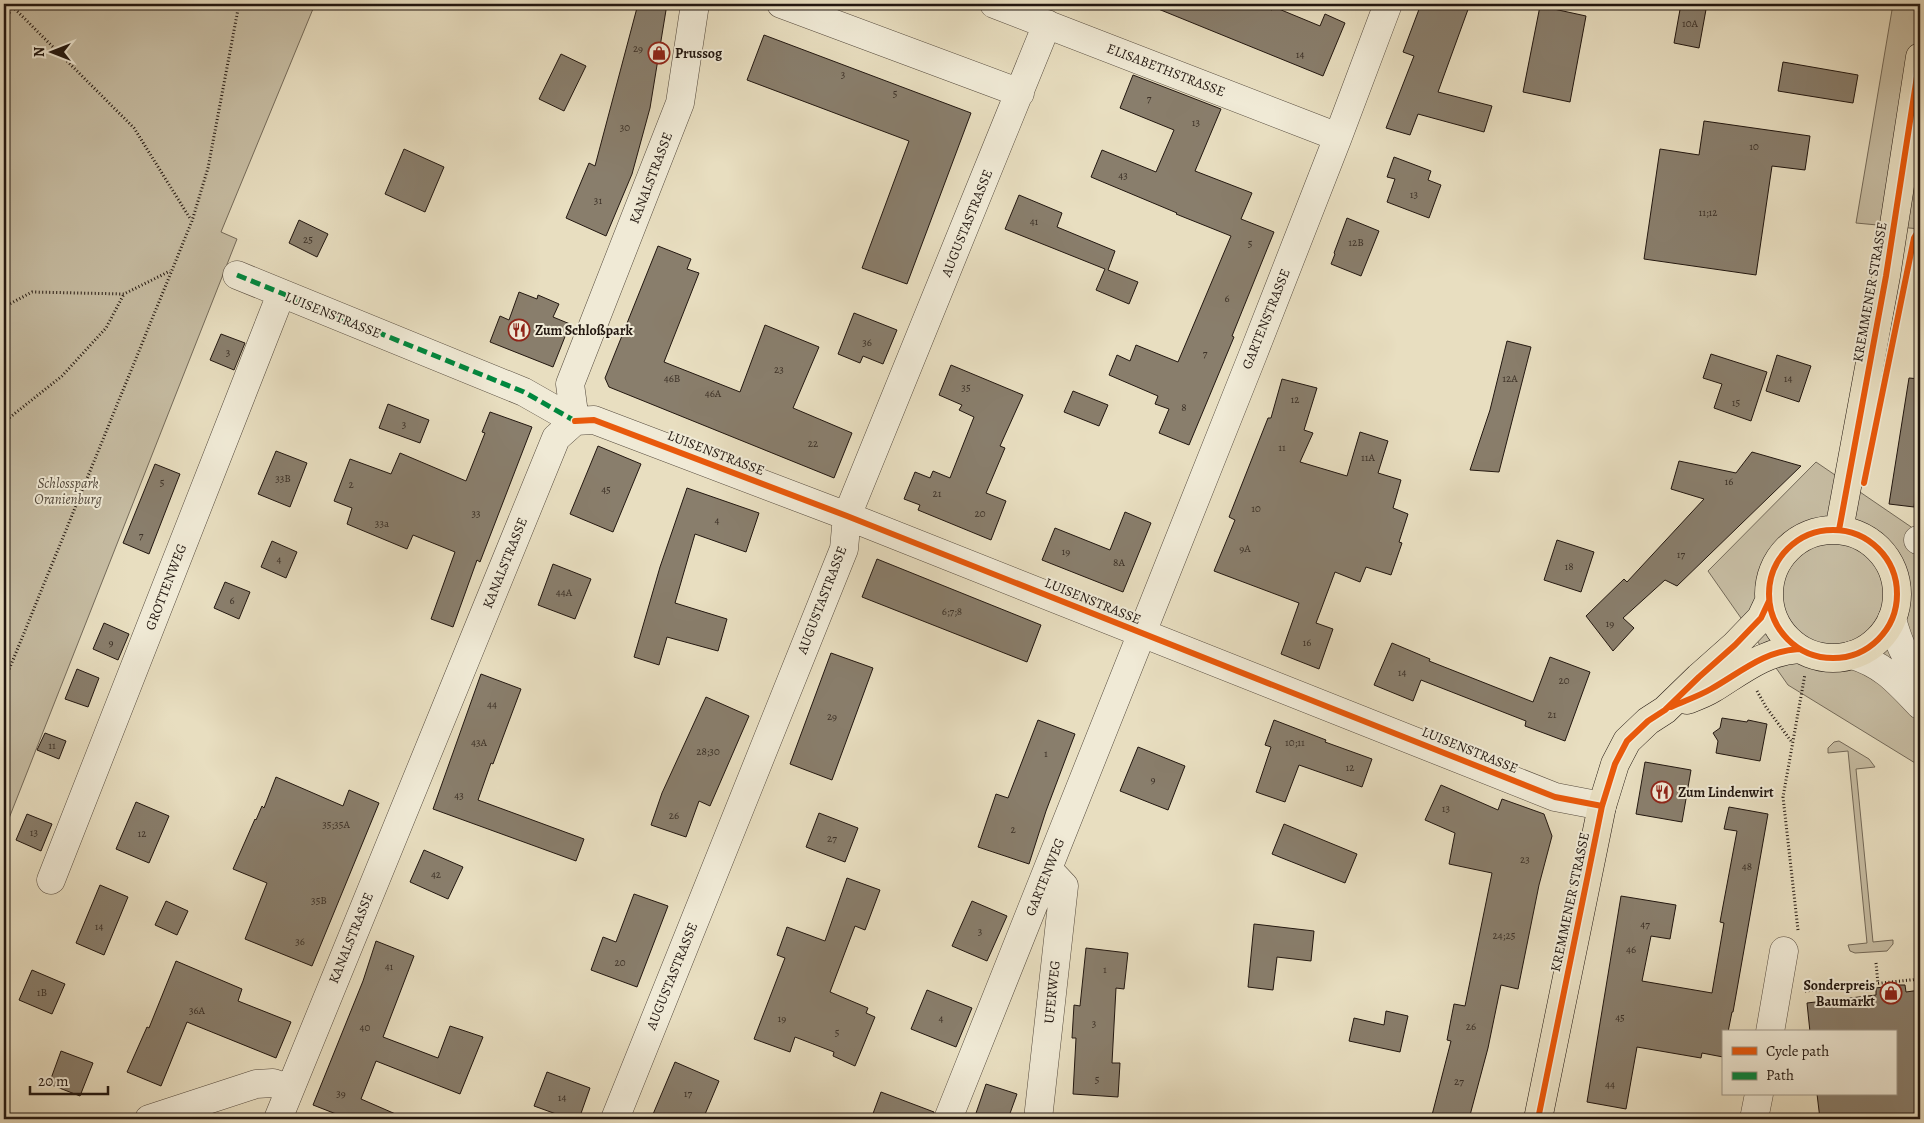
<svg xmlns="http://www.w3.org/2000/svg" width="1924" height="1123" viewBox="0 0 1924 1123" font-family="Alegreya,serif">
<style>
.green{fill:#c6bca2;stroke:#746a59}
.building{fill:#897e6c;stroke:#221710}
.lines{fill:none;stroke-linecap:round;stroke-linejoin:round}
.minor-casing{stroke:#54493c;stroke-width:29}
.major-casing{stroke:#221710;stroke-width:29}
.path{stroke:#221710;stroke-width:3;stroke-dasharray:1 2.5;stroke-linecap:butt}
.minor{stroke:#f0ead6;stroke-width:28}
.major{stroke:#e8dec0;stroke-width:28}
.quiet{stroke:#00873e;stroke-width:5;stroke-dasharray:10 5;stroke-linecap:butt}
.cycleway-casing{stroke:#f0ead6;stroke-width:9}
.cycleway{stroke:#e8590c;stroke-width:6}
.labels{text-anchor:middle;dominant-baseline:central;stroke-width:4;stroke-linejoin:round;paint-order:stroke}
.number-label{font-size:11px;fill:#3c3127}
.poi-label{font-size:14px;font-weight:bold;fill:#221710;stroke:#f0ead6;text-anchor:start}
.street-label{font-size:14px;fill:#221710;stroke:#f0ead6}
.park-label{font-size:14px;font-style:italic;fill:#53493c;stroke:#f0ead6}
</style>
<rect width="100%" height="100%" fill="#e8dec0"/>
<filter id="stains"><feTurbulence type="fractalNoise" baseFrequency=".004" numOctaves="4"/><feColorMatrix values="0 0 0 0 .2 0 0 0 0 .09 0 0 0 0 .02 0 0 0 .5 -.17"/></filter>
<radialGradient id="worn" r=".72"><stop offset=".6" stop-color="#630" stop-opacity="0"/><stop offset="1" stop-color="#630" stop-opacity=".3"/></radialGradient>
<!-- green -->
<path class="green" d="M4 4H315L221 232 237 239 4 831Z
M1893 4H1920V229L1856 223Z
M1816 462 1920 533V766L1788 685 1708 571Z
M1839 741 1869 759 1875 767 1856 769 1873 942 1893 940V944L1887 951 1855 953 1850 951 1848 945 1867 943 1848 751 1828 753V748L1834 742Z"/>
<!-- building -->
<path class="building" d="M638 4H667L650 108 632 174 606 236 566 218 589 163 595 166Z
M1146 4H1257L1272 10 1274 7 1320 26 1325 14 1345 23 1323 76Z
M1421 4H1470L1438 92 1492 106 1484 132 1418 114 1410 135 1386 128 1414 56 1403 52Z
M1681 4H1707L1699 48 1674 43Z
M1540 6 1586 16 1570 102 1523 92Z
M764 35 971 113 907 284 862 268 909 141 747 80Z
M561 54 586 66 564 111 539 99Z
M1783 62 1858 75 1853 103 1778 91Z
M1133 75 1221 109 1195 171 1252 193 1241 219 1274 232 1232 336 1234 337 1189 445 1159 433 1169 409 1155 404 1158 396 1109 375 1117 355 1130 361 1136 345 1178 362 1231 236 1176 214 1177 213 1091 177 1102 150 1156 172 1174 130 1120 108Z
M1704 121 1810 136 1805 170 1772 166 1756 275 1644 259 1660 149 1699 155Z
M404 149 444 167 425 212 385 194Z
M1394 157 1431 171 1428 180 1441 185 1429 218 1387 202 1395 179 1387 177Z
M1019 195 1062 213 1057 227 1115 251 1108 270 1138 282 1129 304 1096 290 1105 269 1005 229Z
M1347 218 1379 231 1361 276 1331 264 1335 254 1334 253Z
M299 220 328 234 317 257 289 243Z
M658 246 691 259 687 269 699 273 664 362 740 392 765 325 819 347 793 408 852 433 834 478 609 387 605 378Z
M519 292 537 299 538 295 559 304 553 317 570 324 553 367 490 342 500 316 509 320Z
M854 313 897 330 883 364 863 356 860 363 838 354Z
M221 334 245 343 234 370 210 360Z
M1507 341 1531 347 1499 472 1470 470 1490 410Z
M1711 354 1767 372 1751 421 1714 408 1722 384 1703 378Z
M1777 355 1811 366 1799 402 1766 391Z
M951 365 1023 395 1000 446 1005 448 986 493 1006 501 991 540 918 510 920 505 904 499 915 472 930 478 933 471 950 478 974 417 959 410 962 405 939 395Z
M1909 378 1920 379V491L1916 490 1914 507 1889 504Z
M1282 379 1317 388 1304 430 1313 433 1300 462 1347 476 1360 432 1388 441 1378 473 1401 480 1393 508 1408 514 1399 542 1402 543 1391 575 1366 567 1360 582 1335 572 1316 623 1333 629 1319 669 1281 654 1299 603 1214 571 1235 520 1229 517 1268 418H1271Z
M1073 391 1108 405 1099 426 1064 412Z
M388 404 429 420 420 443 379 428Z
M490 412 532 427 480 562 477 560 453 627 431 619 455 552 413 535 407 549 347 524 352 508 334 501 350 459 391 474 400 453 466 481 485 433 482 432Z
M598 446 641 464 613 532 570 514Z
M276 451 307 463 290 507 258 494Z
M1752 452 1801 466 1677 586 1665 580 1623 618 1634 628 1613 651 1586 616 1624 579 1627 582 1704 499 1671 489 1679 461 1736 473Z
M155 464 180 474 149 554 123 543Z
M687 488 759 513 746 552 695 534 675 603 727 619 718 651 667 637 659 665 634 657 660 567Z
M1125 512 1151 523 1123 592 1042 560 1055 528 1110 550Z
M1557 540 1594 552 1581 592 1544 580Z
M272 541 297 552 286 578 261 567Z
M877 559 1041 625 1027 662 862 597Z
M553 564 591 579 575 619 538 605Z
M225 582 250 592 239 619 214 608Z
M104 623 129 634 118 660 93 649Z
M1392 643 1430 659 1429 661 1533 702 1550 657 1590 672 1565 741 1525 726 1526 721 1421 680 1413 701 1374 685Z
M831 653 873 668 832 780 790 764Z
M77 669 99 678 88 707 65 699Z
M481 674 521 689 493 764 491 763 478 800 584 839 576 861 433 809Z
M706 697 749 716 710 806 699 801 686 837 651 825 662 793Z
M1722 718 1747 722 1748 720 1767 724 1760 761 1716 753 1718 741 1713 733 1720 728Z
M1038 720 1075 734 1046 811 1029 864 978 847 996 794 1008 798Z
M1274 720 1326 740 1325 742 1372 759 1362 787 1299 765 1285 802 1256 792 1271 747 1265 745Z
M45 733 66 741 59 759 37 750Z
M1138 747 1185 766 1168 810 1120 791Z
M1645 762 1691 770 1682 822 1636 814Z
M276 777 343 806 349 790 379 803 312 966 245 939 267 883 233 869 255 819 256 820 262 806 264 808Z
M1441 785 1498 810 1502 799 1544 814 1552 836 1539 885 1518 989 1501 985 1488 1048 1469 1119H1431L1451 1041 1447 1040 1454 1004 1465 1006 1492 873 1449 864 1455 833 1425 820Z
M136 802 169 816 149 863 116 849Z
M1729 807 1768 814 1733 1012H1732L1728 1032H1723V1057L1702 1053 1701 1058 1637 1047 1626 1109 1587 1102 1621 896 1676 905 1670 939 1651 936 1642 981 1712 993 1724 923 1720 922 1737 831 1724 829Z
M819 813 858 828 845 862 806 847Z
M27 814 52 824 41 851 16 840Z
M1284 824 1357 854 1345 883 1272 854Z
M424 850 463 867 448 899 410 882Z
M847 878 880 890 865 930 855 926 830 992 868 1008 866 1013 875 1017 855 1066 833 1056 834 1052 795 1037 790 1052 754 1039 785 958 777 955 787 927 825 941Z
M100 885 128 897 104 955 76 943Z
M634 894 668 906 637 987 591 970 603 937 616 942Z
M166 901 188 911 177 935 155 925Z
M972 901 1007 916 987 961 952 946Z
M1254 924 1314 931 1311 961 1277 957 1273 990 1248 987Z
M376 941 414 956 383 1037 438 1058 450 1026 483 1037 460 1094 376 1061 361 1099 407 1119H349L313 1105 363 981Z
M1086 948 1128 953 1124 989 1116 988 1112 1063H1120L1118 1097 1073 1094 1076 1038H1072L1074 1005 1080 1006Z
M176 961 242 989 238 1001 291 1022 276 1058 187 1022 161 1086 127 1072 147 1027 149 1028Z
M32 970 65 984 52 1014 19 1000Z
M1897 985H1905L1906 992 1920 990V1119H1820L1817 1094H1895V1032H1810L1807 1003 1876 995V988Z
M927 990 972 1008 956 1047 911 1029Z
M1386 1011 1408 1016 1400 1052 1349 1041 1354 1018 1384 1025Z
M61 1051 93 1063 80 1096 49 1084Z
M675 1062 719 1081 703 1119H651Z
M547 1072 590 1088 579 1119H570L534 1106Z
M986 1084 1017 1094 1008 1119H974Z
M881 1092 934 1112 933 1119H871Z"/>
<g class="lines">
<!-- minor casing -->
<g class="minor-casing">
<path id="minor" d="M781 4 1020 93
M994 4 1338 137
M237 275 524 392 575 421 594 420 847 516 1555 797 1602 806
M575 421 570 384 680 103 695 4
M1918 540H1920
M1892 619C1898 641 1905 659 1920 675
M1852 655C1884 665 1897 681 1920 705
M51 880 281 294
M1770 1032 1784 951
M149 1119 256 1084 273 1083 290 1089
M278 1119 556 438 575 421
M615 1119 844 549 847 516 1047 24
M948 1119 1252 357 1338 137 1388 4
M1038 1119 1064 886 1048 869
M1754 1119 1759 1094"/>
</g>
<!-- major casing -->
<g class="major-casing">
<path id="major" d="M1769 594a64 64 0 1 1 128 0a64 64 0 1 1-128 0Z
M1839 530 1886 276 1920 57
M1687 700C1695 697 1704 694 1712 689 1740 672 1764 651 1799 649
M1538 1119 1602 806 1615 764 1627 741 1648 721 1665 710 1699 677 1735 645 1761 618 1769 601"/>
</g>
<!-- path -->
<path class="path" d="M10 4 134 128 191 220
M4 26 13 4
M4 307 32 292 124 294 170 271
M4 422 62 376 106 328 124 294
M1887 559 1897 554
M4 682 192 221 208 168 239 4
M1757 691 1766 707 1791 741
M1798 930 1783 797 1805 674
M1876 963 1878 984
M1805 991 1920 979"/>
<!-- minor -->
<use href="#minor" class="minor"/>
<!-- major -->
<use href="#major" class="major"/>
<!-- quiet -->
<path class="quiet" d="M237 275 524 392 575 421"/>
<!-- cycleway casing -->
<g class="cycleway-casing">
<path id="cycleway" d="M575 421 594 420 847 516 1555 797 1602 806
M1864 483 1914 238 1920 228
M1769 594a64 64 0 1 1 128 0a64 64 0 1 1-128 0Z
M1839 530 1886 276 1920 57
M1671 707C1684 701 1699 696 1711 689 1741 672 1764 651 1799 649
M1538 1119 1602 806 1615 764 1627 741 1648 721 1665 710 1699 677 1735 645 1761 618 1769 601"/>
</g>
<!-- cycleway -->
<use href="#cycleway" class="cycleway"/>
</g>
<!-- icons -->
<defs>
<g id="shop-ring" transform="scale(1.125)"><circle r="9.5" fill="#f0ead6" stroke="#8f2418" stroke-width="1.5"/><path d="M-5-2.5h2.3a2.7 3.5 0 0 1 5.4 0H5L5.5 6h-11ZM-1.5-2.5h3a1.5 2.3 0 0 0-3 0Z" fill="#8f2418"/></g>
<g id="restaurant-ring" transform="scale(1.125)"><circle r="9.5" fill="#f0ead6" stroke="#8f2418" stroke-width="1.5"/><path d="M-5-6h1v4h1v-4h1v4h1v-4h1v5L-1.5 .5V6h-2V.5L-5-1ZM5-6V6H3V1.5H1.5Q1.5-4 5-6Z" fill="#8f2418"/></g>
</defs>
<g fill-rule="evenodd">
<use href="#shop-ring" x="659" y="53"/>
<use href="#restaurant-ring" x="519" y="330"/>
<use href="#restaurant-ring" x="1662" y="792"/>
<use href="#shop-ring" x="1891" y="993"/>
</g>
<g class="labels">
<!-- number labels -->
<g class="number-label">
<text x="1690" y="23">10A</text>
<text x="638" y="48">29</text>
<text x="1300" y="54">14</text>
<text x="843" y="74">3</text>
<text x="895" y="93">5</text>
<text x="1149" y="98">7</text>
<text x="1196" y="122">13</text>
<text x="625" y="127">30</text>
<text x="1754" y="146">10</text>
<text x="1123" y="175">43</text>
<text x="1414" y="194">13</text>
<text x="598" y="200">31</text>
<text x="1708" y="212">11;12</text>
<text x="1034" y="221">41</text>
<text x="308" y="239">25</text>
<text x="1356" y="242">12B</text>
<text x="1250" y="243">5</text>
<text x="1227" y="298">6</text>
<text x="867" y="342">36</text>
<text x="228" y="352">3</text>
<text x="1205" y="353">7</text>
<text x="779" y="369">23</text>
<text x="672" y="378">46B</text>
<text x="1510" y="378">12A</text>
<text x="1788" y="378">14</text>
<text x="966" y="387">35</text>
<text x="713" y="393">46A</text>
<text x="1295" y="399">12</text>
<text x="1736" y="402">15</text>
<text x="1184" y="407">8</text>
<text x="404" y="424">3</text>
<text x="813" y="443">22</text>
<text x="1282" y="447">11</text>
<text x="1368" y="457">11A</text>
<text x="283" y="478">33B</text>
<text x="1729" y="481">16</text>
<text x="162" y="482">5</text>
<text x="351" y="484">2</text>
<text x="606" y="489">45</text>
<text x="937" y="493">21</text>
<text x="1256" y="508">10</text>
<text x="476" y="513">33</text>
<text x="980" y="513">20</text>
<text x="717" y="520">4</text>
<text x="382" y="523">33a</text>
<text x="141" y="535">7</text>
<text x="1245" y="548">9A</text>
<text x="1066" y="551">19</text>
<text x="1681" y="554">17</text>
<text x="279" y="559">4</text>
<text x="1119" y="562">8A</text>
<text x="1569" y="566">18</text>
<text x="564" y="592">44A</text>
<text x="232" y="600">6</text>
<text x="952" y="611">6;7;8</text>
<text x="1610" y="623">19</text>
<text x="111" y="642">9</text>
<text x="1307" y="642">16</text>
<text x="1402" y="672">14</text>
<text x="1564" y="680">20</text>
<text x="492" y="704">44</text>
<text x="1552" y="714">21</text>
<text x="832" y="716">29</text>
<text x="479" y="742">43A</text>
<text x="1295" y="742">10;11</text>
<text x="52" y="745">11</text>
<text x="708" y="751">28;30</text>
<text x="1046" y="753">1</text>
<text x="1350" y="767">12</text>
<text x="1153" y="779">9</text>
<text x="459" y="795">43</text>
<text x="1446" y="808">13</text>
<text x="674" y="815">26</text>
<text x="336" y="824">35;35A</text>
<text x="1013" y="829">2</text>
<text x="34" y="832">13</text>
<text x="142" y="833">12</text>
<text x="832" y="838">27</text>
<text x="1525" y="859">23</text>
<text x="1747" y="866">48</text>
<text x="436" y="874">42</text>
<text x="319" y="900">35B</text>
<text x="1645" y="924">47</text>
<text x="99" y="926">14</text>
<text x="980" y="931">3</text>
<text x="1504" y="935">24;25</text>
<text x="300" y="941">36</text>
<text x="1631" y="949">46</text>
<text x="620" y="962">20</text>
<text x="389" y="966">41</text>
<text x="1105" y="969">1</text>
<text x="42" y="992">1B</text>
<text x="197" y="1010">36A</text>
<text x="1620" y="1017">45</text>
<text x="782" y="1018">19</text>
<text x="941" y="1018">4</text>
<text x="1094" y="1023">3</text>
<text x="1471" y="1026">26</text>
<text x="365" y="1027">40</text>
<text x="837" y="1032">5</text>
<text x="1097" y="1079">5</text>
<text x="1459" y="1081">27</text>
<text x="1610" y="1084">44</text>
<text x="341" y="1093">39</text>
<text x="688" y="1093">17</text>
<text x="562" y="1097">14</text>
</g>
<!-- poi labels -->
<g class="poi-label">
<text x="675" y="53">Prussog</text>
<text x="535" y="330">Zum Schloßpark</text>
<text x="1678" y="792">Zum Lindenwirt</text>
<text x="1875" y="985" text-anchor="end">Sonderpreis<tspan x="1875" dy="16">Baumarkt</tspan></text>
</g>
<!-- street labels -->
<g class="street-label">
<text transform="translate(1166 70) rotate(21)">ELISABETHSTRASSE</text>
<text transform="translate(651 178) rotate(-69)">KANALSTRASSE</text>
<text transform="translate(967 223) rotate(-68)">AUGUSTASTRASSE</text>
<text transform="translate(1870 292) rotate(-80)">KREMMENER STRASSE</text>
<text transform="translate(333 315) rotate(22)">LUISENSTRASSE</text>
<text transform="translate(1266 319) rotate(-68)">GARTENSTRASSE</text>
<text transform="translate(716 453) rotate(21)">LUISENSTRASSE</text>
<text transform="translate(505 563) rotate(-68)">KANALSTRASSE</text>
<text transform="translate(166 587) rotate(-69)">GROTTENWEG</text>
<text transform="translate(822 600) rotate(-69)">AUGUSTASTRASSE</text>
<text transform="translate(1093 601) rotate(22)">LUISENSTRASSE</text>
<text transform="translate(1470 750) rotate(22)">LUISENSTRASSE</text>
<text transform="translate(1045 877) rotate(-68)">GARTENWEG</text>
<text transform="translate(1570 902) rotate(-78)">KREMMENER STRASSE</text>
<text transform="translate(351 938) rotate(-68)">KANALSTRASSE</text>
<text transform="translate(672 976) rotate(-68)">AUGUSTASTRASSE</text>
<text transform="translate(1052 992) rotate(-84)">UFERWEG</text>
</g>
<!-- park labels -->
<g class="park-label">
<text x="68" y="483">Schlosspark<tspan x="68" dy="16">Oranienburg</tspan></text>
</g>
</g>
<!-- margin -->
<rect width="1924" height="1123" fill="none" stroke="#e8dec0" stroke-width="20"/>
<rect x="5" y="5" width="1914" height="1113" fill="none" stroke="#221710" stroke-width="2.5"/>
<rect x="10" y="10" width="1904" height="1103" fill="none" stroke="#221710"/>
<!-- legend -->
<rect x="1722" y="1030" width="175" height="65" fill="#f0ead6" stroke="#9e9687"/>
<rect x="1732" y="1047" width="25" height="8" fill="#e8590c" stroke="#9e9687"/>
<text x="1766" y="1056" font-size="15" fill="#221710">Cycle path</text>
<rect x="1732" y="1072" width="25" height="8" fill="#00873e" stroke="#9e9687"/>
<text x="1766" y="1080" font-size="15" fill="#221710">Path</text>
<!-- north arrow -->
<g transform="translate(52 52) rotate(270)" stroke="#f0ead6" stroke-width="4" paint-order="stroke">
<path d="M0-4L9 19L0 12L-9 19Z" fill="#221710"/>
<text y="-8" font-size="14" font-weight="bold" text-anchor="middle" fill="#221710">N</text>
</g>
<!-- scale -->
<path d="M30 1086v8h78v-8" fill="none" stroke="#221710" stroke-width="2.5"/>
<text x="38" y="1086" font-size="15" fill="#221710" stroke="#f0ead6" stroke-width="4" paint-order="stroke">20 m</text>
<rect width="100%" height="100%" filter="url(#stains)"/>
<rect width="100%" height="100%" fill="url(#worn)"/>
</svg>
